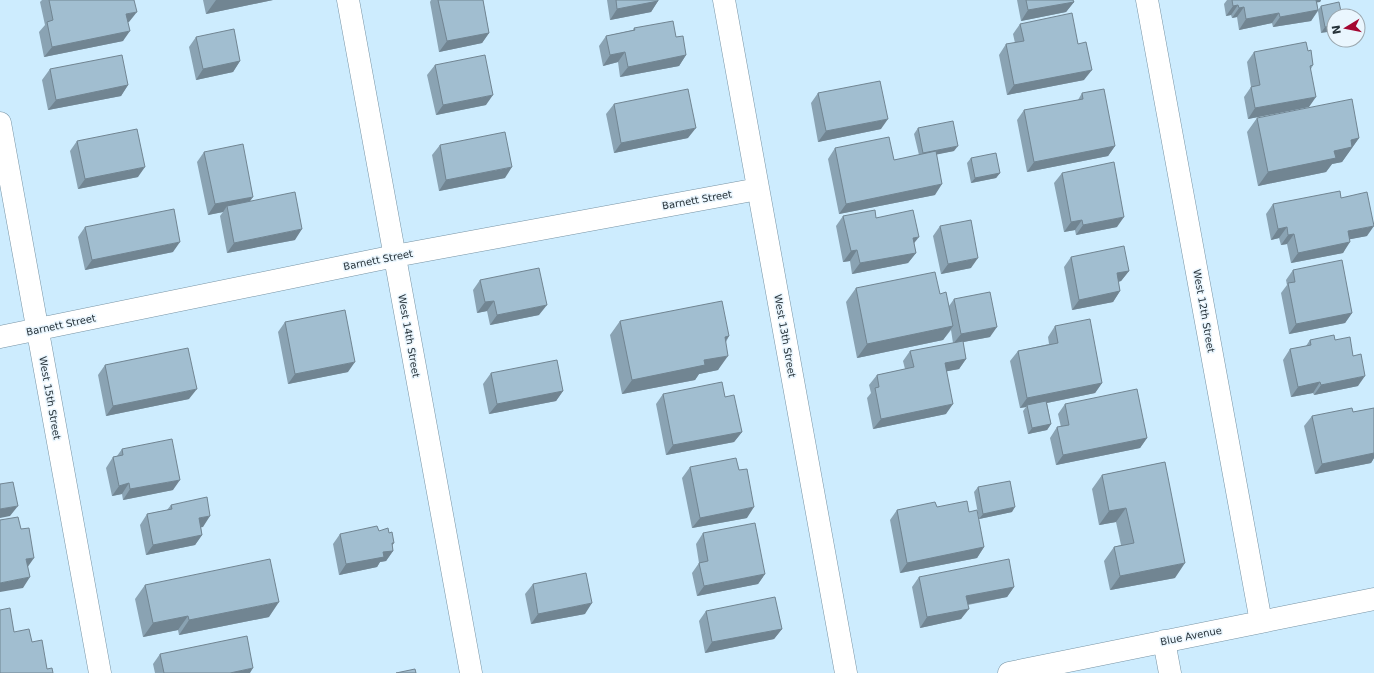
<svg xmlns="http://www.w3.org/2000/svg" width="1374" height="673" viewBox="0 0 1374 673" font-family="'DejaVu Sans',sans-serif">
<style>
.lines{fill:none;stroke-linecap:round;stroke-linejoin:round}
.minor-casing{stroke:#7793a4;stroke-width:23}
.minor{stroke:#fff;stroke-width:22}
.wall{fill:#8aa3b3}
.shaded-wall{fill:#718592}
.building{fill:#a1bed0;stroke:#718592}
.labels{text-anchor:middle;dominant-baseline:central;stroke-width:3;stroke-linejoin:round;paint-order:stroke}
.street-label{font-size:10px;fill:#263239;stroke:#eaf6fe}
</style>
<rect width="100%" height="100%" fill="#cdecfe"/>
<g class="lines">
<!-- minor casing -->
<g class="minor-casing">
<path id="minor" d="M348 0 471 673
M724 0 846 673
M1147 0 1261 622
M0 123 100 673
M0 337 395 256 758 189
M1164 641 1170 673
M1009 673 1374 599"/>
</g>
<!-- minor -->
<use href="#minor" class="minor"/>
</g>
<!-- wall -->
<path class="wall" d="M42 0H49L129 22H128L123 41 44 57 39 32 45 25 40 2Z
M203 0H273L206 14Z
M431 0H483L489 33 482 43 439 52 430 2Z
M607 0H658V1L651 12 610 20Z
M1017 0H1073L1074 2 1066 12 1021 21Z
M1227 0H1321L1320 2H1317L1318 10 1321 6 1342 16 1321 33 1318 11 1311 21 1273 27 1272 23 1239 30 1237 17 1232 18 1231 15 1226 16 1224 4Z
M1020 24 1078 44 1084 80 1007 95 999 55 1006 44 1015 43 1013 34Z
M634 28 676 37 686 55 679 66 620 77 618 62 603 66 599 46 606 36 633 30Z
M196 37 240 61 233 72 196 80 189 47Z
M1308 51 1313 65 1311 69 1309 107 1248 119 1244 97 1251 87 1247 62 1254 52Z
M435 65 486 105 436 115 427 75Z
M50 69 128 85 121 96 48 110 42 80Z
M818 93 881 129 818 142 811 103Z
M1082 93 1115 146 1108 156 1027 172 1017 120 1024 110 1078 100Z
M614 104 688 138 614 153 606 114Z
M1257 118 1359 138 1342 162 1332 164 1326 172 1258 186 1247 132Z
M918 128 954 151 937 154 935 195 839 214 828 159 835 148 894 160 919 155 914 134Z
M77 141 138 177 78 189 70 151Z
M440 145 505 178 439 191 432 155Z
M204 152 250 201 295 240 227 253 220 216 223 212 208 215 197 162Z
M971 158 1000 173 996 178 971 183 967 163Z
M1062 173 1117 227 1076 235 1075 230 1064 232 1054 183Z
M1341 198 1367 236 1350 239 1343 253 1291 263 1287 244 1281 245 1279 238 1271 240 1266 214 1273 204Z
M843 216 876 218 914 243 916 253 908 263 852 274 850 261 843 262 836 226Z
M940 226 971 268 941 274 933 236Z
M85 227 173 252 85 270 78 237Z
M1071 257 1129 271 1121 281 1118 282 1120 291 1113 302 1072 310 1064 267Z
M1293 270 1352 313 1345 323 1289 334 1281 293 1287 285 1286 280Z
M480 280 539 315 490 325 487 311 477 313 473 290Z
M856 288 940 294 949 306 954 299 990 337 963 342 966 359 959 369 947 371 946 414 873 429 867 398 871 393 869 385 877 375 905 369 903 361 910 351 953 343 951 330 943 340 857 358 846 302Z
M620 321 729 336 726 342 718 370 699 374 695 380 622 394 610 335Z
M285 322 348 372 288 384 278 332Z
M1055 326 1102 383 1095 393 1047 403 1051 424 1047 430 1028 434 1023 411 1026 407 1020 408 1010 361 1018 351 1049 344 1048 337Z
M1310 340H1335L1358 386 1314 395 1313 393 1291 397 1283 360 1290 349 1306 346Z
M105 365 189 399 106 416 98 375Z
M491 373 563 391 556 401 489 414 483 384Z
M663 394 725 397 742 432 734 442 666 455 656 404Z
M1065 404 1147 438 1140 448 1056 465 1050 438 1057 427H1061L1058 414Z
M1374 408V458L1371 463 1315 474 1304 426 1312 416 1353 412Z
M122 449 173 490 123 500 122 494 112 496 106 468 113 457 117 456Z
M1165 462 1175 578 1110 590 1104 561 1114 547 1121 545 1116 522 1099 525 1092 489 1102 475Z
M690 467 747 518 692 528 682 478Z
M978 487 1012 512 979 519 974 492Z
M171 505 203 527H201L202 535 195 545 146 555 140 525 147 514 167 510Z
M897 510 969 512 984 547 977 558 900 573 890 520Z
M379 531 392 546 393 551 386 561 380 562 377 567 339 575 333 544 340 534Z
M703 533 765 574 758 584 697 596 692 573 699 563 696 544Z
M919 577 1014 587 1007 597 968 605 961 619 920 628 912 587Z
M533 584 585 614 531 624 525 594Z
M145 585 269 617 179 635 178 630 143 637 135 599Z
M706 611 782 629 774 639 705 653 699 621Z
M160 654 250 673H155L153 664Z"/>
<!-- shaded-wall -->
<path class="shaded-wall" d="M216 0H273L206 14Z
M1310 0H1321L1320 2 1308 4Z
M658 1 651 12 610 20 617 9Z
M1074 2 1066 12 1021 21 1028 10Z
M1238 5 1231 15 1226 16 1233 6Z
M1244 7 1237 17 1232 18 1239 8Z
M1318 10 1311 21 1273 27 1280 17Z
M137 12 129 22 119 24 126 14Z
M1279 13 1272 23 1239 30 1246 19Z
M1334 26V31L1321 33 1325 27Z
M130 31 123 41 44 57 52 47Z
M489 33 482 43 439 52 447 41Z
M625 52 618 62 603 66 610 55Z
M686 55 679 66 620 77 628 67Z
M240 61 233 72 196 80 203 69Z
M1092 70 1084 80 1007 95 1014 85Z
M128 85 121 96 48 110 56 100Z
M493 95 486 105 436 115 443 105Z
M1316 97 1309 107 1248 119 1255 108Z
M888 119 881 129 818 142 826 131Z
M696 128 688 138 614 153 621 143Z
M1359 138 1342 162 1332 164 1326 172 1258 186 1268 172 1334 151 1351 140Z
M958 146 954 151 920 158 923 153Z
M1115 146 1108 156 1027 172 1034 162Z
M145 167 138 177 78 189 85 179Z
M512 167 505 178 439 191 446 180Z
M1000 173 996 178 971 183 975 178Z
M942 184 935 195 839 214 846 204Z
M253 197 246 207 227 206 223 212 208 215 215 204Z
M1124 217 1117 227 1076 235 1083 225Z
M1082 220 1075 230 1064 232 1071 222Z
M1374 226 1367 236 1341 241 1348 231Z
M1287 227 1279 238 1271 240 1278 229Z
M302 229 295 240 227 253 234 243Z
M1294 234 1287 244 1281 245 1288 235Z
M919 237 911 247 913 238Z
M180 242 173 252 85 270 92 260Z
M1350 242 1343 253 1291 263 1298 253Z
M857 250 850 261 843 262 851 251Z
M916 253 908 263 852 274 860 263Z
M978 258 971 268 941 274 948 264Z
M1129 271 1121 281 1109 284 1117 273Z
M1120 291 1113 302 1072 310 1079 300Z
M494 301 487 311 477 313 485 302Z
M547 305 539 315 490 325 497 315Z
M1352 313 1345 323 1289 334 1296 324Z
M953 326 943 340 857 358 867 344Z
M997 327 990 337 953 344 961 334Z
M729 336 719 350 725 337Z
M728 356 718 370 699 374 695 380 622 394 632 380 704 360Z
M966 359 959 369 938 373 945 363Z
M355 362 348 372 288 384 295 374Z
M1365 376 1358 386 1314 395 1321 385Z
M1320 382 1313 393 1291 397 1298 387Z
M1102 383 1095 393 1027 407V405L1026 407 1020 408 1027 398Z
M197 389 189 399 106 416 113 406Z
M563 391 556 401 489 414 497 404Z
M953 404 946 414 873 429 881 419Z
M1051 424 1047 430 1028 434 1032 428Z
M742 432 734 442 666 455 673 445Z
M1147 438 1140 448 1056 465 1063 455Z
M1374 453V458L1371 463 1315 474 1322 464Z
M180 480 173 490 123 500 130 489Z
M129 483 122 494 112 496 119 486Z
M18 506 10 516 0 518V509Z
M754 507 747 518 692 528 700 518Z
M1015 507 1012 512 979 519 983 514Z
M1126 508 1116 522 1099 525 1109 511Z
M210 516 203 527 192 529 199 518Z
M202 535 195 545 146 555 153 545Z
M392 543H394L388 551H393L386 561 380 562 377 567 339 575 346 564 383 552Z
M984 547 977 558 900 573 907 563Z
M34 558 27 568 26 559Z
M1185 563 1175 578 1110 590 1120 576Z
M765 574 758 584 697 596 704 586Z
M30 577 23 588 0 592V583Z
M1014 587 1007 597 959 606 966 596Z
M279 602 269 617 179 635 189 620Z
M592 603 585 614 531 624 538 614Z
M969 609 961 619 920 628 927 617Z
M188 616 178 630 143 637 153 623Z
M782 629 774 639 705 653 712 642Z
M253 668 250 673H230Z"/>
<!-- building -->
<path class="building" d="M49 0H134L137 12 126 14 130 31 52 47 47 22 53 20Z
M438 0H483L489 33 447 41Z
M616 0H658V1L617 9Z
M1026 0H1073L1074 2 1028 10Z
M1232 0H1316L1318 10 1280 17 1279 13 1246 19 1244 7 1239 8 1238 5 1233 6Z
M1339 2 1342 16H1334V26L1325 27 1321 6Z
M1072 13 1078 44 1086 42 1092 70 1014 85 1006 44 1024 41 1020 24Z
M673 21 676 37 683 36 686 55 628 67 625 52 610 55 606 36 635 30 634 28Z
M234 29 240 61 203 69 196 37Z
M1306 42 1308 51 1311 50 1313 65 1310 66 1316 97 1255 108 1251 87 1260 85 1254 52Z
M122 55 128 85 56 100 50 69Z
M485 55 493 95 443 105 435 65Z
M880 81 888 119 826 131 818 93Z
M688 89 696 128 621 143 614 104Z
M1104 89 1115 146 1034 162 1024 110 1083 99 1082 93Z
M1352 99 1359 138 1351 140 1352 147 1334 151 1336 158 1268 172 1257 118Z
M953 121 958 146 923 153 918 128Z
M137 129 145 167 85 179 77 141Z
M505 132 512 167 446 180 440 145Z
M889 137 894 160 936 151 942 184 846 204 835 148Z
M243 144 253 197 215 204 204 152Z
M996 153 1000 173 975 178 971 158Z
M1114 162 1124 217 1083 225 1082 220 1071 222 1062 173Z
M1340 191 1341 198 1367 192 1374 226 1348 231 1350 242 1298 253 1294 234 1288 235 1287 227 1278 229 1273 204Z
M295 192 302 229 234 243 227 206Z
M174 209 180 242 92 260 85 227Z
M875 210 876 218 913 210 919 237 913 238 916 253 860 263 857 250 851 251 843 216Z
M971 220 978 258 948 264 940 226Z
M1124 246 1129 271 1117 273 1120 291 1079 300 1071 257Z
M1342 260 1352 313 1296 324 1288 283 1295 282 1293 270Z
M539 268 547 305 497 315 494 301 485 302 480 280Z
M935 272 940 294 946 292 953 326 867 344 856 288Z
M990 292 997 327 961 334 954 299Z
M722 301 729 336 725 337 728 356 704 360 705 365 632 380 620 321Z
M345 310 355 362 295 374 285 322Z
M1090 319 1102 383 1027 398 1018 351 1058 343 1055 326Z
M1334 335 1335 340 1350 337 1353 356 1361 354 1365 376 1321 385 1320 382 1298 387 1290 349 1311 345 1310 340Z
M963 341 966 359 945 363 953 404 881 419 875 388 879 387 877 375 914 367 910 351Z
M188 348 197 389 113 406 105 365Z
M557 360 563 391 497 404 491 373Z
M722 382 725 397 734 395 742 432 673 445 663 394Z
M1137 389 1147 438 1063 455 1057 427 1069 425 1065 404Z
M1046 401 1051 424 1032 428 1027 405Z
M1352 408 1353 412 1374 408V453L1322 464 1312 416Z
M172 439 180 480 130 489 129 483 119 486 113 457 123 455 122 449Z
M736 458 739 470 747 469 754 507 700 518 690 467Z
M1165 462 1185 563 1120 576 1114 547 1134 543 1126 508 1109 511 1102 475Z
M1010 481 1015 507 983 514 978 487Z
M13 482 18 506 0 509V484Z
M207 497 210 516 199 518 202 535 153 545 147 514 172 509 171 505Z
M967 501 969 512 977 510 984 547 907 563 897 510 935 502 937 507Z
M18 517 21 529 29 528 34 558 26 559 30 577 0 583V520Z
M755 523 765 574 704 586 699 563 708 561 703 533Z
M377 526 379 531 388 528 389 533 392 532 394 543H392L393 551 383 552 384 557 346 564 340 534Z
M270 559 279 602 189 620 188 616 153 623 145 585Z
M1009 559 1014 587 966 596 969 609 927 617 919 577Z
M586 573 592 603 538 614 533 584Z
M775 597 782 629 712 642 706 611Z
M10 608 14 632 29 629 32 642 42 640 47 669 52 668 53 673H0V610Z
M247 636 253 668 230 673H164L160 654Z
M415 669 416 673H396Z"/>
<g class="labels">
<!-- street labels -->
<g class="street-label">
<text transform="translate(697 200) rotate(-10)">Barnett Street</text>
<text transform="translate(378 260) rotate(-11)">Barnett Street</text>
<text transform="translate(1204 311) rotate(80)">West 12th Street</text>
<text transform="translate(61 325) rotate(-12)">Barnett Street</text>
<text transform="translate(409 336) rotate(80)">West 14th Street</text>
<text transform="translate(785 336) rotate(80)">West 13th Street</text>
<text transform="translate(50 398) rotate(80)">West 15th Street</text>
<text transform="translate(1191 636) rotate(-11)">Blue Avenue</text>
</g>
</g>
<!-- north arrow -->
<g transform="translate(1346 28) rotate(260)"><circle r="19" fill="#eaf6fe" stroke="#9ca8af"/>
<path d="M0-3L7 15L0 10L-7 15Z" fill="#a40631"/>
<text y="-6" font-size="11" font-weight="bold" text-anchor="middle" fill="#263239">N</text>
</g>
</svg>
